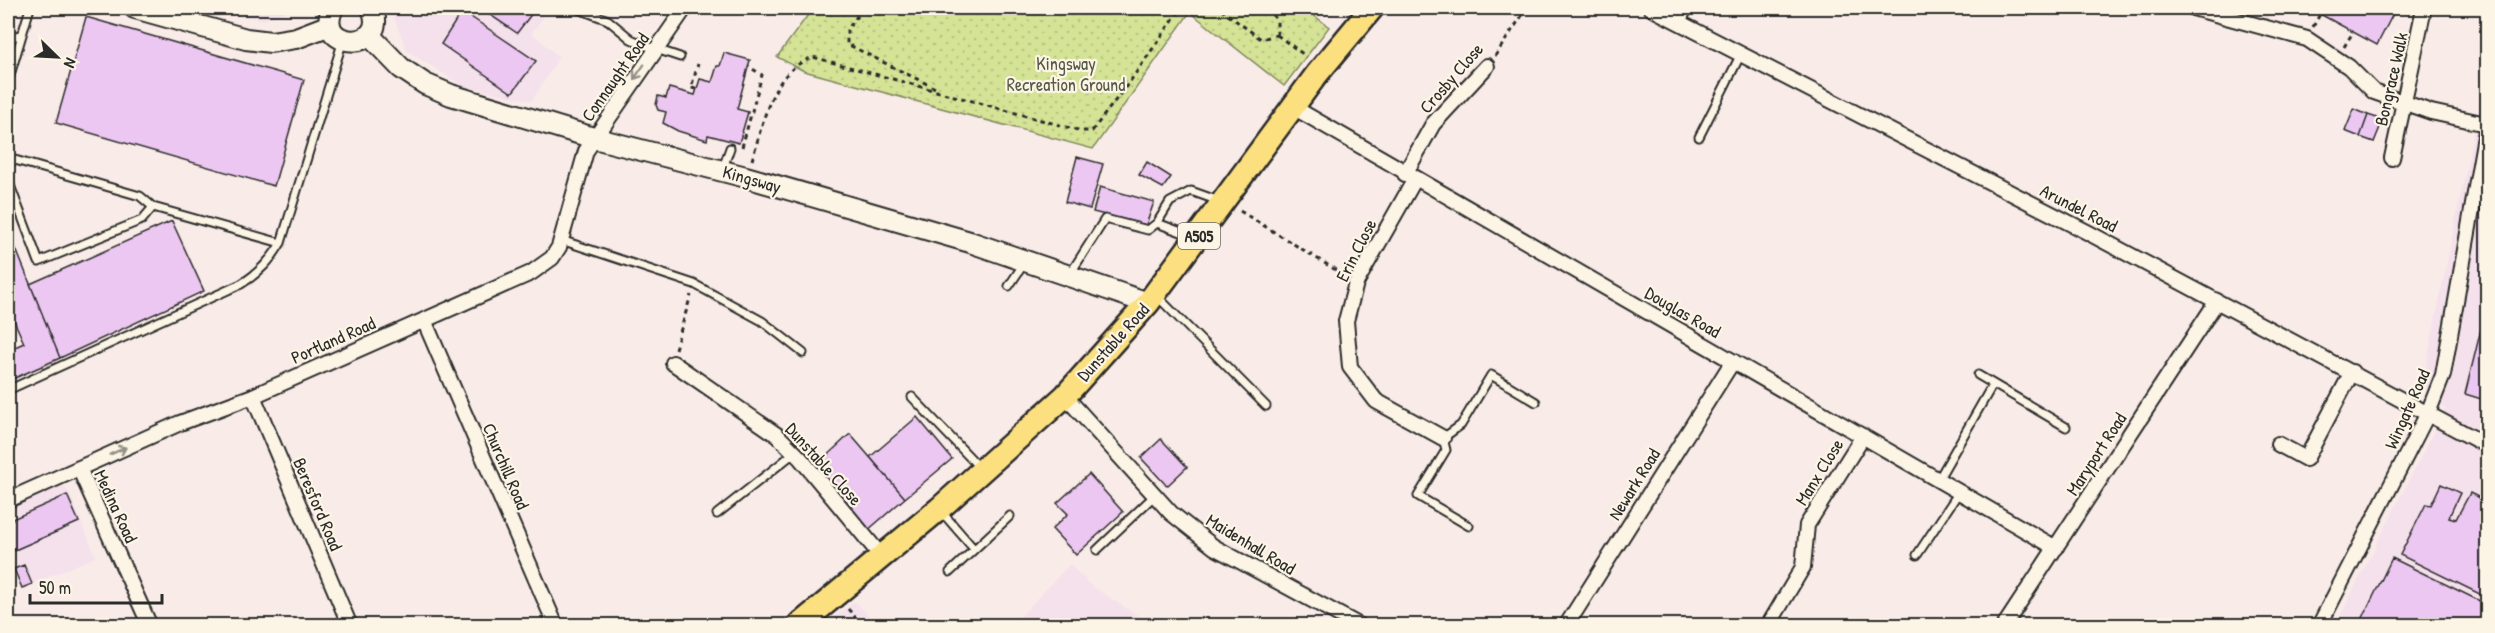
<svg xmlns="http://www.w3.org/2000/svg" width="2495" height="633" viewBox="0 0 2495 633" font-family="'Patrick Hand',sans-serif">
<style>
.built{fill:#f5e1eb}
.park{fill:url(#park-dots);stroke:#808760;stroke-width:1.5}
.building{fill:#ecc7f2;stroke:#2b2b2b;stroke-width:1.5}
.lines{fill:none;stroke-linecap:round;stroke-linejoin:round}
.lane-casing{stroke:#2b2b2b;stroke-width:11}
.street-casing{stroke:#2b2b2b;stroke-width:18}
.secondary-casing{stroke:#2b2b2b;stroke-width:24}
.primary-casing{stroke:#2b2b2b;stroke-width:27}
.path{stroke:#2b2b2b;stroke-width:3;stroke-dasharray:4.5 4.5;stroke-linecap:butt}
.lane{stroke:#fcf5e5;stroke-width:7}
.street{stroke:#fcf5e5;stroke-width:14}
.secondary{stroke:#fcf5e5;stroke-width:20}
.primary{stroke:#fce080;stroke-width:22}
.oneway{stroke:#949088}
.labels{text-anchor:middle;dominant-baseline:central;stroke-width:4.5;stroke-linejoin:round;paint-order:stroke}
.shield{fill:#fcf5e5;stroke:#6a6863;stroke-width:1.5}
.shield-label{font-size:16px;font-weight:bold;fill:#2b2b2b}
.park-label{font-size:18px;fill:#565946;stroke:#fcf5e5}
.street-label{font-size:18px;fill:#2b2b2b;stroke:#fcf5e5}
</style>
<defs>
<pattern id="park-dots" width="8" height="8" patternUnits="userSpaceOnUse" patternTransform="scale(1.5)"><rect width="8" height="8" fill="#d5e396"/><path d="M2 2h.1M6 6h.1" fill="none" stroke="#b7c381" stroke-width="1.8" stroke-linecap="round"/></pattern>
</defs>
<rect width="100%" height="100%" fill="#f9ece8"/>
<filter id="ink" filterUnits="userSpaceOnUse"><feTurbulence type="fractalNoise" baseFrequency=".0167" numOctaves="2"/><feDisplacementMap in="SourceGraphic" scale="12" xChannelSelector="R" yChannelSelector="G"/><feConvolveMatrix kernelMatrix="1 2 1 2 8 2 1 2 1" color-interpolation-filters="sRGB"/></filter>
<g filter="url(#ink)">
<!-- built -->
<path class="built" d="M203 8H294L264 20Z
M390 8H550L532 33 559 57 532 101 463 86 407 51Z
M2487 67V625L2335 626 2445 409 2422 384Z
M57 486H63L69 492 96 557 22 588 8 554V507Z
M1070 564 1090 585 1153 625H1012Z
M855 601 877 625H840L833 618Z"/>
<!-- park -->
<path class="park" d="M813 8H1304L1329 27 1284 86 1190 12 1093 149 804 71 777 57Z"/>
<!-- building -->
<path class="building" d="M480 8H536L517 33Z
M2309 8H2396L2377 45Z
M462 11 536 61 512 93 441 44Z
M86 17 304 80 274 186 56 123Z
M724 53 750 60 737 109 748 112 739 143 708 135 707 140 678 131 663 123 666 112 658 110 656 105 658 96 666 98 669 88 695 95 700 79 712 82 717 66H720Z
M2354 109 2368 115 2360 137 2345 131Z
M2368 115 2383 120 2374 142 2360 137Z
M1077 157 1103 164 1090 209 1065 202Z
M1147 162 1171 177 1163 188 1139 175Z
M1100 187 1154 202 1146 225 1093 212Z
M172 221 204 291 60 358 30 284Z
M8 229 60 358 8 381V350L24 343 8 307Z
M2487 305H2488V401L2465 394Z
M917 417 952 459 905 498 870 457Z
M850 434 905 498 867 531 822 478 830 472 820 462Z
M1161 439 1187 467 1167 486 1141 458Z
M1089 474 1123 512 1076 555 1052 529 1068 514 1057 503Z
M2441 484 2460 493 2449 517 2456 519 2470 493 2488 502V598L2400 555 2426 504 2431 505Z
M67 495 79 522 8 553V521Z
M2392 558 2488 605V626H2359Z
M24 565 32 584 22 588 14 569Z"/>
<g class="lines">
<!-- lane casing -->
<g class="lane-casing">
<path id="lane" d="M576 8 608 20 631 39 647 46 680 57
M1681 23 1689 8
M8 37 22 35
M8 82 30 8
M1699 137 1741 54
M8 158 140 196 153 207 281 243 343 40
M723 168 730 148
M8 180 39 262 142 220 153 207
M1157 223 1170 202 1191 191 1219 201
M561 240 694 284 762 321 803 353
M1070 274 1105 219 1148 230 1157 223 1192 236
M1009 286 1025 262
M1157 296 1266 406
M1978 375 2066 427
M8 390 241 284C259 273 270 261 281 243
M912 397 980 468
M1938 480 1993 384
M941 511 974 549
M717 514 794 453
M1469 526 1418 496 1446 450 1443 438 1461 425 1491 375 1536 402
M1097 550 1154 496
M1917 555 1959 492
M950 572 1010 516"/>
</g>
<!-- street casing -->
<g class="street-casing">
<path id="street" d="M1651 8 2087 232 2488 446
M2193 8 2307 39 2349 67 2374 92 2431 112 2486 124
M1293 107 2056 548
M2392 158 2424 8
M1405 174 1433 124 1487 66
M1415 179 1356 283 1346 321 1350 367 1376 401 1443 438
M424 320 556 626
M673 363 777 435 800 458 882 557
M253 396 350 626
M1065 396 1171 513 1214 547 1360 626
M2278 444 2306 459 2352 372
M79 468 150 626
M8 500 180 423 253 396 531 273 552 258 559 247 586 151 685 8
M1566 626 1733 361
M1768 626 1803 567 1807 525 1863 436
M2004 626 2217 301
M2319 626 2428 413 2443 375 2488 119"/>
</g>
<!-- secondary casing -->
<g class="secondary-casing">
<path id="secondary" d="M135 8 246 39 271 42 296 38 330 25
M333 8C312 50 391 53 372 8
M369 35 401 68 425 84 451 95 594 138 746 177 970 242 1148 303"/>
</g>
<!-- primary casing -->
<g class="primary-casing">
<path id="primary" d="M798 626 939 509 1065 396 1148 303 1317 74 1372 8"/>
</g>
<!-- path -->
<path class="path" d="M863 8 847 30V44L939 90
M1222 8 1224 12 1261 39 1277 35
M1266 8 1277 20V35
M2313 27 2320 14
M1277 35 1307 57
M2344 47 2353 32
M1495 56 1527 8
M696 89 691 88 698 64
M742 147 762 75 748 66
M752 160C764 121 770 72 813 57L1081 131H1092L1131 80 1181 8
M1240 211 1344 275
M675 349 691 295
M848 609 863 626"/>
<!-- lane -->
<use href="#lane" class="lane"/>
<!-- street -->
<use href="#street" class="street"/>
<!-- secondary -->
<use href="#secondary" class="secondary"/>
<!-- primary -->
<use href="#primary" class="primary"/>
</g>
<!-- one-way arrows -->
<defs><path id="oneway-shaft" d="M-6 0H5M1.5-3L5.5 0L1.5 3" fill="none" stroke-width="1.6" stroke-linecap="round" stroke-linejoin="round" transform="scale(1.5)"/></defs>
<g class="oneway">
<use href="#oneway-shaft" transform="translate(639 72) rotate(125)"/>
<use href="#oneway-shaft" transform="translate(118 451) rotate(-24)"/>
</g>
</g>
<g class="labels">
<!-- shield labels -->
<rect class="shield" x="1178" y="223" width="42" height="26" rx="4.5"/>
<g class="shield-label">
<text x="1199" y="236">A505</text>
</g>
<!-- park labels -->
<g class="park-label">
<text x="1066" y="63">Kingsway<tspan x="1066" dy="21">Recreation Ground</tspan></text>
</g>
<!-- street labels -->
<g class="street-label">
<text transform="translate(615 77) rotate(-55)">Connaught Road</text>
<text transform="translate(1451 78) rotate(-49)">Crosby Close</text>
<text transform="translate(2391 79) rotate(-77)">Bongrace Walk</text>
<text transform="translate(752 179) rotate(16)">Kingsway</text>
<text transform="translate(2079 208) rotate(27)">Arundel Road</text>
<text transform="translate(1356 250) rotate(-63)">Erin Close</text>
<text transform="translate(1683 312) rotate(30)">Douglas Road</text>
<text transform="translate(333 340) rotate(-24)">Portland Road</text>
<text transform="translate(1113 342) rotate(-48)">Dunstable Road</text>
<text transform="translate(2407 409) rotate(-66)">Wingate Road</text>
<text transform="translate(2096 454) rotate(-57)">Maryport Road</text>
<text transform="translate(824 464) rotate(48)">Dunstable Close</text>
<text transform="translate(506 466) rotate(67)">Churchill Road</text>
<text transform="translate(1819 472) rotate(-58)">Manx Close</text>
<text transform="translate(1634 484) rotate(-58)">Newark Road</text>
<text transform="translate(318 504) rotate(67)">Beresford Road</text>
<text transform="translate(116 506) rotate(65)">Medina Road</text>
<text transform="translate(1251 544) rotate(31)">Maidenhall Road</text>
</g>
</g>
<!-- margin -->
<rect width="2495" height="633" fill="none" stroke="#fcf5e5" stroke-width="30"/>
<rect x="15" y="15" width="2465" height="603" fill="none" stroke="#2b2b2b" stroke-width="2" filter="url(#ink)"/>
<!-- north arrow -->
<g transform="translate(57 57) rotate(114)" stroke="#fcf5e5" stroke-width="4.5" paint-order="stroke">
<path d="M0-4.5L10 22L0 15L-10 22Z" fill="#2b2b2b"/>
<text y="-9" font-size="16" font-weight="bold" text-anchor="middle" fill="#2b2b2b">N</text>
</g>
<!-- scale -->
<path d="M30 594v9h132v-9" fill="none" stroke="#2b2b2b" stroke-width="3"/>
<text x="39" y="594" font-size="18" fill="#2b2b2b" stroke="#fcf5e5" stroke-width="4.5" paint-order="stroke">50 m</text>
</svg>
